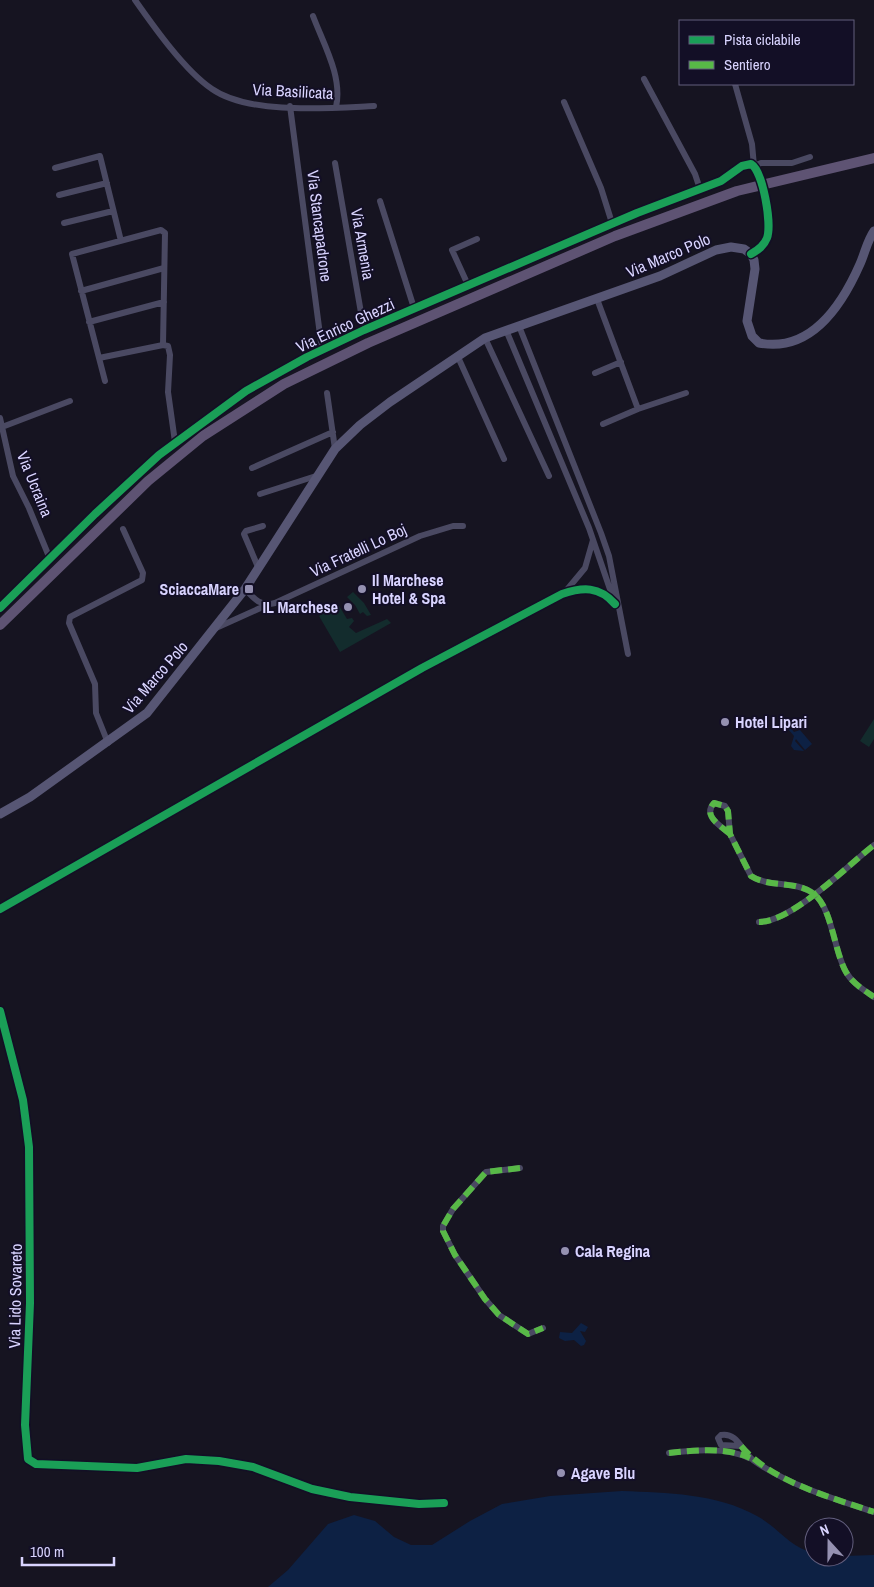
<svg xmlns="http://www.w3.org/2000/svg" width="874" height="1587" viewBox="0 0 874 1587" font-family="'Archivo Narrow',sans-serif">
<style>
.green{fill:#132c2d}
.water{fill:#0d2144}
.lines{fill:none;stroke-linecap:round;stroke-linejoin:round}
.street{stroke:#4a4962;stroke-width:6}
.secondary{stroke:#575674;stroke-width:9}
.primary{stroke:#5e5373;stroke-width:10}
.street-bridge{stroke:#4a4962;stroke-width:6}
.quiet{stroke:#58b947;stroke-width:6;stroke-dasharray:12 6;stroke-linecap:butt}
.cycleway-casing{stroke:#130f26;stroke-width:11}
.cycleway{stroke:#1a9f57;stroke-width:8}
.poi-dot{fill:#9591b1;stroke:#130f26;stroke-width:2}
.labels{text-anchor:middle;dominant-baseline:central;stroke-width:4;stroke-linejoin:round;paint-order:stroke}
.street-label{font-size:16px;fill:#d9d4ff;stroke:#130f26}
.poi-label{font-size:16px;font-weight:bold;fill:#d9d4ff;stroke:#130f26;text-anchor:start}
</style>
<rect width="100%" height="100%" fill="#161421"/>
<!-- green -->
<path class="green" d="M353 592 364 603 371 615 367 616 363 612 360 614 355 605 347 597Z
M338 604 347 619 352 618 354 621 349 627 356 633 387 619 391 623 340 652 319 616Z
M874 719V739L869 747 860 741Z"/>
<!-- water -->
<path class="water" d="M790 727 794 732 800 730 812 744 805 750 796 739 795 741 804 751 794 750 791 746 794 736 788 729Z
M581 1323 588 1327 585 1332 580 1331 586 1341 584 1345 581 1346 574 1340 565 1341 559 1338 560 1332 572 1333Z
M622 1491C667 1493 716 1493 757 1516 778 1527 790 1548 814 1553V1557L874 1555V1587H268L288 1570 328 1524 354 1515 375 1521 394 1537 411 1545H432L470 1521 502 1504 550 1496Z"/>
<g class="lines">
<!-- street -->
<path class="street" d="M135 0C154 27 185 71 212 89 249 115 330 108 374 106
M313 16C323 43 343 77 336 107
M644 79 695 174 700 189
M735 84 752 144 754 166 761 163H792L810 157
M564 102 601 188 612 223
M290 106 322 350
M335 163 364 330
M55 168 100 156 121 241
M59 195 107 183
M380 201 414 308
M64 223 113 211
M751 254C773 241 769 222 765 200
M468 285 452 250 477 239
M81 291 164 268
M597 299 638 409 686 393
M89 322 164 302
M519 326 601 533 609 556 628 654
M506 330 589 528 614 601
M485 338 549 476
M458 357 504 459
M99 358 163 345 168 346 170 355 168 392 175 442
M595 373 621 362
M105 381 72 254 161 230 165 233 163 345
M327 393 335 449
M0 418 13 476 29 508 50 559
M603 424 638 409
M2 427 70 401
M252 468 333 432
M260 494 316 476
M258 567 244 534 246 531 263 526
M245 589C254 599 261 607 275 603L420 536 453 526H463
M565 592 585 568 593 540
M0 608 95 514 159 455 246 391 307 357 364 330 637 213 721 181 742 166 751 164 757 171
M216 628 267 605
M108 743 96 713 95 684 69 623 70 617 142 580 143 573 123 529
M730 834C721 826 702 816 714 803L725 806 728 811 730 834 751 876C769 888 796 880 814 894 832 908 834 951 846 972 852 983 864 990 874 997
M0 909 422 668 562 594C583 587 599 586 615 604
M759 922C792 922 847 866 874 845
M0 1011 23 1100 29 1147 30 1303 25 1425 28 1459 36 1464 137 1468 186 1459 219 1461 253 1467 312 1489 350 1497 419 1504 444 1503
M520 1168 486 1172 453 1209 443 1226V1231L455 1255 485 1299 499 1315 528 1334 543 1328
M741 1446 721 1445 718 1438 721 1435C737 1432 742 1451 753 1460 788 1485 834 1499 874 1512
M669 1453C694 1450 726 1447 749 1458"/>
<!-- secondary -->
<path class="secondary" d="M0 814 30 797 147 713 245 589 335 449 360 425 390 402 485 338 660 276 716 250 731 247 744 249 751 254 754 260 755 269 747 321 752 336 759 343C811 353 842 305 860 264 865 253 867 241 874 231"/>
<!-- primary -->
<path class="primary" d="M0 625 148 481 203 436 284 384 368 343 615 236 737 191 874 158"/>
<!-- street-bridge -->
<path class="street-bridge" d="M757 171 765 200"/>
<!-- quiet -->
<path class="quiet" d="M730 834C721 826 702 816 714 803L725 806 728 811 730 834 751 876C769 888 796 880 814 894 832 908 834 951 846 972 852 983 864 990 874 997
M759 922C792 922 847 866 874 845
M520 1168 486 1172 453 1209 443 1226V1231L455 1255 485 1299 499 1315 528 1334 543 1328
M741 1446C772 1482 830 1497 874 1512
M669 1453C695 1450 726 1447 750 1458"/>
<!-- cycleway casing -->
<g class="cycleway-casing">
<path id="cycleway" d="M0 608 95 514 159 455 246 391 307 357 364 330 637 213 721 181 742 166 751 164C763 171 772 224 767 238 764 246 758 250 751 254
M0 909 422 668 562 594C583 587 599 586 615 604
M0 1011 23 1100 29 1147 30 1303 25 1425 28 1459 36 1464 137 1468 186 1459 219 1461 253 1467 312 1489 350 1497 419 1504 444 1503"/>
</g>
<!-- cycleway -->
<use href="#cycleway" class="cycleway"/>
</g>
<!-- markers -->
<g class="poi-dot">
<rect x="244" y="584" width="10" height="10" rx="2.5"/>
<circle cx="362" cy="589" r="5"/>
<circle cx="348" cy="607" r="5"/>
<circle cx="725" cy="722" r="5"/>
<circle cx="565" cy="1251" r="5"/>
<circle cx="561" cy="1473" r="5"/>
</g>
<g class="labels">
<!-- street labels -->
<g class="street-label">
<text transform="translate(293 91) rotate(3)">Via Basilicata</text>
<text transform="translate(320 226) rotate(83)">Via Stancapadrone</text>
<text transform="translate(363 244) rotate(80)">Via Armenia</text>
<text transform="translate(668 255) rotate(-23)">Via Marco Polo</text>
<text transform="translate(345 325) rotate(-25)">Via Enrico Ghezzi</text>
<text transform="translate(35 484) rotate(68)">Via Ucraina</text>
<text transform="translate(358 550) rotate(-25)">Via Fratelli Lo Boj</text>
<text transform="translate(155 677) rotate(-49)">Via Marco Polo</text>
<text transform="translate(15 1296) rotate(-89)">Via Lido Sovareto</text>
</g>
<!-- poi labels -->
<g class="poi-label">
<text x="372" y="580">Il Marchese<tspan x="372" dy="18">Hotel &amp; Spa</tspan></text>
<text x="239" y="589" text-anchor="end">SciaccaMare</text>
<text x="338" y="607" text-anchor="end">IL Marchese</text>
<text x="735" y="722">Hotel Lipari</text>
<text x="575" y="1251">Cala Regina</text>
<text x="571" y="1473">Agave Blu</text>
</g>
</g>
<!-- legend -->
<rect x="679" y="20" width="175" height="65" fill="#130f26" stroke="#625e7d"/>
<rect x="689" y="36" width="25" height="8" fill="#1a9f57" stroke="#625e7d"/>
<text x="724" y="45" font-size="15" fill="#d9d4ff">Pista ciclabile</text>
<rect x="689" y="61" width="25" height="8" fill="#58b947" stroke="#625e7d"/>
<text x="724" y="70" font-size="15" fill="#d9d4ff">Sentiero</text>
<!-- north arrow -->
<g transform="translate(829 1542) rotate(339)"><circle r="24" fill="#130f26" stroke="#625e7d"/>
<path d="M0-4L9 19L0 12L-9 19Z" fill="#9591b1"/>
<text y="-8" font-size="14" font-weight="bold" text-anchor="middle" fill="#d9d4ff">N</text>
</g>
<!-- scale -->
<path d="M22 1557v8h92v-8" fill="none" stroke="#d9d4ff" stroke-width="2.5"/>
<text x="30" y="1557" font-size="15" fill="#d9d4ff" stroke="#130f26" stroke-width="4" paint-order="stroke">100 m</text>
</svg>
